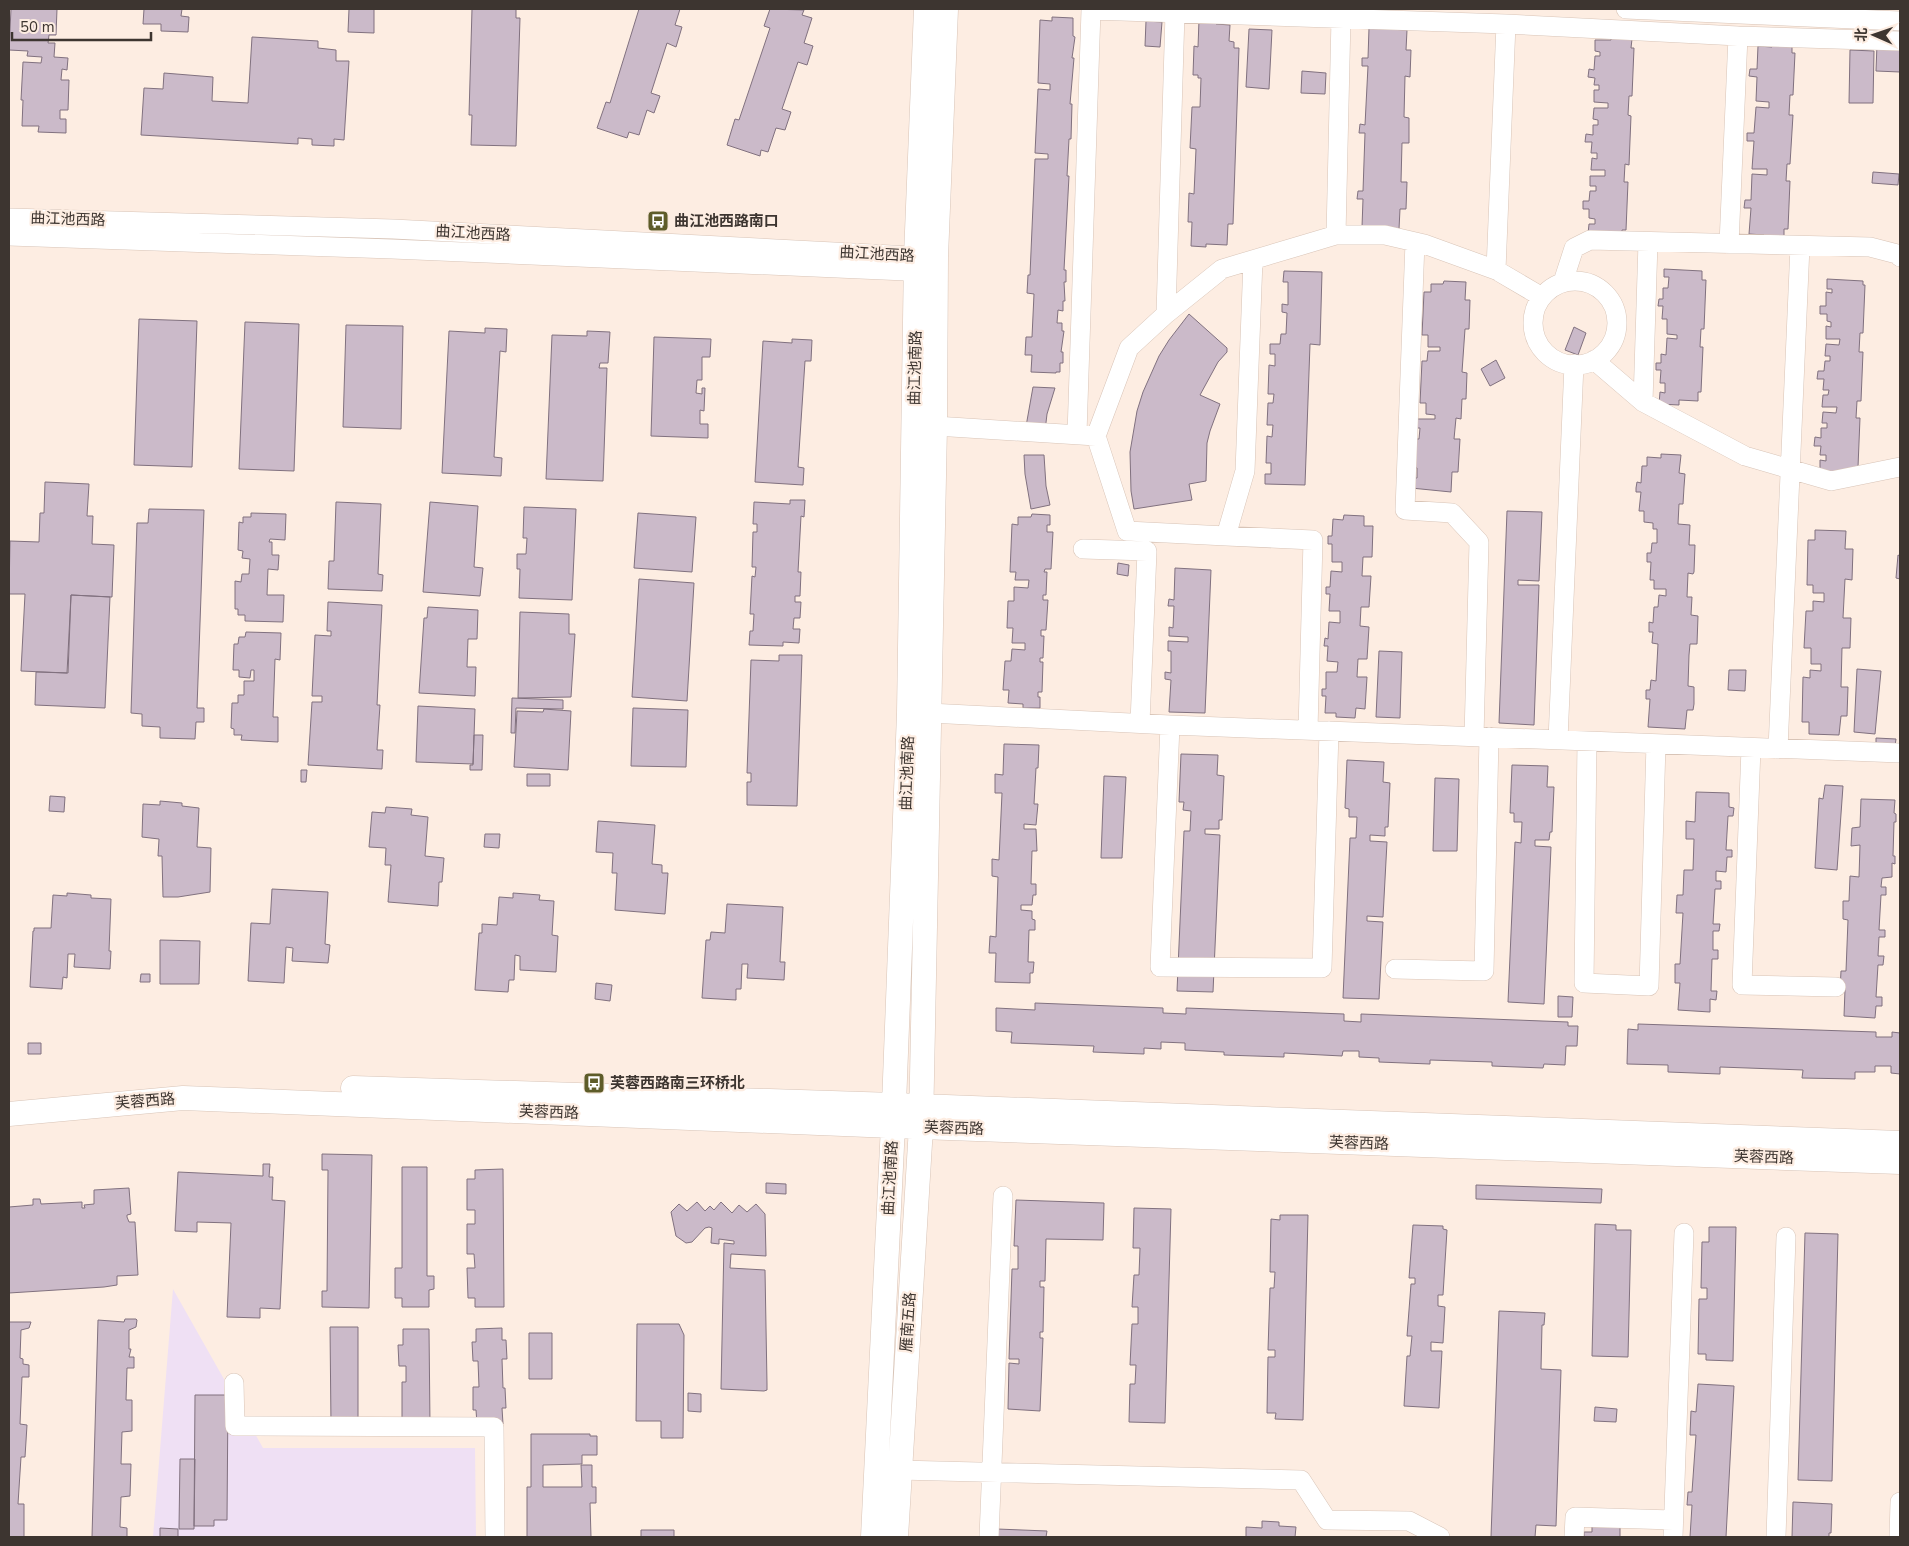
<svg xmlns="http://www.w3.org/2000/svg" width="1909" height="1546" viewBox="0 0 1909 1546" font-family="'Nunito Sans','Noto Sans SC',sans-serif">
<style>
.education{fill:#efe0f4}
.building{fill:#cbbac9;stroke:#81717f}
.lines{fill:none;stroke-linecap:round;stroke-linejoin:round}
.minor-casing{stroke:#d8c4b7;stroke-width:20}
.major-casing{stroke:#d8c4b7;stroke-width:25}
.minor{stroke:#fff;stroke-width:19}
.major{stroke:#fff;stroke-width:24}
.labels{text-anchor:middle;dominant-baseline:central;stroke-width:4.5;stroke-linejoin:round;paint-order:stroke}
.street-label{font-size:15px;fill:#3d3530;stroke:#fdede2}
.poi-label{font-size:15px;font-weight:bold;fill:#3d3530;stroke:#fdede2;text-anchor:start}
</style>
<rect width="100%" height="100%" fill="#fdede2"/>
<!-- education -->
<path class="education" d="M173 1289 263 1448H475L476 1537H153Z"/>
<!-- building -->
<path class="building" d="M11 9H57L56 35H49L48 43H55L54 57 68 58 67 70 62 69 61 80H69L68 110H60V119H66V133L38 132 39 126H22L23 100H21L23 62 41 63 42 57 27 56 28 51 9 50Z
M144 9H182L181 16 189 17 188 32 161 31V24H143Z
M349 9H374V33L348 32Z
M472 9H516V18H520L516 146 471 145 472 115H469Z
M639 9H680L675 25 682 27 676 47 667 43 651 93 660 96 654 113 647 110 639 135 629 132 627 138 597 128 606 102 610 103Z
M770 9 804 10 802 15 812 18 804 43 813 46 807 65 798 62 782 109 791 112 785 130 776 128 768 152 761 150 760 156 727 145 735 119 739 120 770 28 764 26Z
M1052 17 1073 18V36L1075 37 1072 58H1074L1070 104H1072L1071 139H1069L1067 176H1069L1064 270H1066V282H1064L1065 301H1063V311L1058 310 1057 323H1062V331H1064L1061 352H1063V363H1060V372H1056V373L1031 372 1032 355H1025L1026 337H1032L1034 294 1027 293 1028 275H1030L1035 159H1048V154L1035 153 1038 89 1050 90V84L1038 83 1040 20 1052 21Z
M1199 20 1216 21V24L1230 25 1229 41 1234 42V48H1239L1233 224H1228L1227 245 1206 244V247L1191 246 1192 222H1188L1189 193 1194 194 1196 149 1190 148 1192 107H1200L1201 78H1198V75H1193L1194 46 1198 47Z
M1146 21 1162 22 1160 47 1145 46Z
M1369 28 1407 30 1406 50H1411L1410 77 1405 76 1404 117 1409 118V143H1402L1401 182H1407L1406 209H1400L1399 229 1362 227 1363 199H1357L1358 191H1363L1365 133H1359L1360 124 1365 125 1368 66H1362V58H1368Z
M1249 29 1272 30 1269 89 1246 87Z
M252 37 318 41V48L336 50V61H349L344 140 334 139V146L312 145V139L298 138V144L141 135 144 88 163 89 164 73 213 77 212 101 248 103Z
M1611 38 1632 39 1631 48H1634L1632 96H1629L1628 115 1631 116 1629 165 1625 164 1624 182H1628L1626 230H1622V239L1588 234 1589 224H1595V219L1589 218V209H1583V201H1589L1590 191H1596V186H1590V176H1605V170H1591L1592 158 1597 159V153H1591L1592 142H1585L1586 134 1593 135V125H1598V120L1593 119 1594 108H1608V103L1594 102V90H1599V85H1594L1595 78 1588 77 1589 69 1594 70 1595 56H1600V52L1595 51V40H1611Z
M1772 44 1792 45V53H1795L1793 95H1790L1789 115H1793L1790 164H1787L1786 181H1790L1788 229H1784V238L1764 237V235L1749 234 1751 208H1744L1745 200H1751L1752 174 1767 175V169H1752L1754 141H1747V133H1754L1756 107 1769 108V102L1756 101 1757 77 1749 76 1750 69H1757L1758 46 1772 47Z
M1877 44 1900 45V72L1876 71Z
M1850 50 1874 51 1873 103H1849Z
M1302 71 1326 73 1325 94 1301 93Z
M1873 172 1899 174 1898 185 1872 183Z
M1664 269 1702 271V280H1706L1704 329H1701L1700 347H1703L1701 392H1698V401L1679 400V405L1659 404 1660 392 1665 393V383H1660L1661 370H1656V363H1661V354L1666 355 1667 338 1677 339V335L1667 334V319H1662L1663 306H1658L1659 299H1663V288H1668L1669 277H1664Z
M1284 271 1322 272 1320 345 1310 344 1305 485 1265 484V474H1271V463H1266L1267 436 1272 437 1273 425H1267L1268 403H1273L1274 394H1268L1269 365 1275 366V354H1270V344H1280L1281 334H1286L1287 313 1282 312V304L1288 305V282H1283Z
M1827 279 1863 281V285H1865L1863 333H1860L1859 352H1863L1861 401H1857L1856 418H1860L1858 467H1854L1853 473 1820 471V460L1826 461V455H1820L1821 446H1814L1815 437 1821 438V428H1827V423H1822L1823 412 1836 413 1837 407H1822L1823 395H1828L1829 390H1823L1824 379H1817L1818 371H1824L1825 361H1830V356H1825L1826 344 1839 345 1840 339H1826V326L1831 327V322L1827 321V314H1820V306H1826V292L1832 293V289H1827Z
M1444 281 1466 282 1465 300H1470L1469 329H1465L1462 372 1467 373 1466 399H1462L1461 419 1456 418 1454 439H1460L1458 472H1452L1451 492 1411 488 1412 478H1417V468L1413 467 1414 439H1419L1420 428H1415V419H1435V415L1426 414V403H1420L1422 361H1427L1428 351H1440V347H1428V335H1422L1424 292H1431V284H1443Z
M1189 314 1227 348V352L1218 362 1200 395 1220 404 1210 431 1207 443 1206 481 1189 484 1192 500 1134 509 1131 491 1130 452 1137 411 1143 392 1159 356 1169 340Z
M139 319 197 321 192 467 134 465Z
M245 322 299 324 294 471 239 469Z
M346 325 403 326 401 429 343 427Z
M1574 327 1586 333 1578 355 1565 350Z
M485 328 507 329 506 352 500 351 494 457 502 458 501 476 442 473 449 331 485 333Z
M587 331 610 332 608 363H600L599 368H607L603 481 546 479 552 335 587 336Z
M654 337 711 339 710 357H702V380H697L696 393 702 394V388H705L704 411 700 410V424H708V438L651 436Z
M792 339 812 340 811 361H805L798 467 804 468 803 485 755 482 763 341 792 343Z
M1496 360 1505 378 1490 386 1481 369Z
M1033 387 1055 388 1047 414 1045 431 1025 432Z
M1661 454 1681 455 1679 473 1685 474 1684 487 1683 504H1679L1678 524 1690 525 1689 545H1695L1694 572 1693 574 1688 573 1687 597H1692L1691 615 1698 616 1697 644H1690L1689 655 1688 686 1694 687V704L1693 710H1687L1685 729 1648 727 1650 699H1646V690H1650L1651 680 1656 681 1658 644 1652 643 1653 632H1649V622L1653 623 1654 607H1658L1659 595 1666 596V589H1654V580H1650L1651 562H1647V553H1651L1652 543H1657V529H1653V523L1644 522V511H1639L1641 492H1636V488L1637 482 1641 483 1642 466H1647V457L1661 458Z
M1024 455H1044L1046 486 1050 505 1031 509 1025 474Z
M45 482 89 484 87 516H93L92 544 114 545 112 597 71 595 67 673 21 671 25 594H9L10 541 39 542 40 513H44Z
M790 500H805L804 517 801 516 798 572H801L800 596H795V602H801L800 618H794L793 629H800L799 643 783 642V646L749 645 750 631H753L754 614H750L752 576 755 577 756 567H752L753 532H757V524H753L754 502 790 504Z
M336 502 381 504 378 574 383 575 382 591 328 589 329 561H334Z
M430 502 478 506 474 567 483 568 480 596 423 592Z
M524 507 576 509 572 600 519 598 520 569H517V554H526L527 538H523Z
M149 509 204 510 197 708H204V722H196L195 739 160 738V727L142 726V714L131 713 137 523H148Z
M1507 511 1542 512 1539 581 1518 580V585H1539L1534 725 1499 723Z
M251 513 286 514 285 540 270 539 269 542H272V555H279L278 570 268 569 267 595H284L283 622 245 621V615H238V609H235V581L241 582 242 574H249L250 559 242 558 243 551 238 550 239 522 243 523V517H251Z
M638 513 696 517 692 572 634 568Z
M1032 514 1050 515V525H1047V532H1053L1051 569H1045L1044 572H1047L1046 595H1043V600H1048L1046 630H1041V636H1044L1043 658H1040V662H1043L1042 692H1038V697H1040V708H1023V704L1008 703 1009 690H1003L1005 661H1011L1012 649 1025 650V643H1012L1013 628H1007L1008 601H1014V587L1028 588 1029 580H1015L1016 572H1010L1012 524 1018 525V517H1031Z
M1344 515 1364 516V526H1373L1372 557H1363L1362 576H1371L1369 607H1361L1360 626 1369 627 1367 659H1358L1357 677H1367L1365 709 1356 708 1355 718 1336 717V713H1325L1326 696H1322V689H1326V672H1337L1338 662 1327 661 1328 646H1324L1325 638 1328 639 1329 622 1340 623V611H1329L1330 594H1326V587H1330L1331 571 1342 572V562H1332V544H1328V536H1332L1333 519 1343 520Z
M1815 530 1846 531 1845 549H1853L1852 580 1845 579 1843 618H1851L1850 648H1842L1841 687H1848L1847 716H1841L1839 735 1809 734V722H1802L1803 677 1810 678V670L1821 671V664H1811V648H1804L1806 611H1813V601L1824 602V593H1813V585H1807L1808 540H1815Z
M1898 555 1900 556V579L1896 578Z
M1118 563 1129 565 1128 576 1117 574Z
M1175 568 1211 570 1205 713 1169 712 1171 680 1165 679V672L1171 673V651H1168V641L1188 642V637L1169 636V627L1173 628 1174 606H1168L1169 599 1174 600Z
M639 579 694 583 687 701 632 697Z
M71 595 110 597 105 708 35 705 36 672 68 673Z
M328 602 382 605 377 705H380L377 750H383L382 769 308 765 312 702H322V696H312L315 635 331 636V631H327Z
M428 607 478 610 477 639H468L467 667H476L475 696 419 693 424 618H427Z
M520 612 569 614V634H575L571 697 518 698Z
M246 632 281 633 280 660 275 659 273 717H278V742L241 740 242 735H234V729L231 728 232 703H238V695H244V681H254V670H251L250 678 239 677V670H233L234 644H238L239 637H245Z
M1379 651 1402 652 1400 718 1376 717Z
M779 655H802L797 806 747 805V782H751V773H747L751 660 779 661Z
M1857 669 1881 671 1875 734 1854 732Z
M1729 670H1746L1745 691 1728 690Z
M512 698 563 700V709L516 708 515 733H511Z
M418 706 475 709 473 764 416 762Z
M633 708 688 710 686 767 631 766Z
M544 709 571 711 568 770 514 767 517 711 543 712Z
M474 735H483L482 770H470V765H473Z
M1876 738 1896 739 1895 746 1876 745Z
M1004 744 1039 745 1038 768H1036L1034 804H1038L1036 825 1024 824V829H1036L1037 851H1032L1031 884H1036V895H1033L1032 905H1021V910L1032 911V919L1035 920V930H1029L1028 962H1034L1033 973H1030V983L995 982 996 953H989L990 936 996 937 998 877 992 876V859L999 860 1002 793H995V774L1003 775Z
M1181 754 1218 755 1217 775 1224 776 1222 820H1219V829H1205V834L1220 835 1213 992 1177 991 1184 831H1190L1191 811 1183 810 1184 802H1179Z
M1347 760 1384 762 1383 782 1390 783 1388 827H1385V836L1370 835V841L1387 842 1383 917 1367 916V921L1383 922 1379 999 1343 998 1350 838H1356L1357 817H1349V809L1345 808Z
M1512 765 1548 766 1547 787H1554L1552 832H1550L1549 840H1535V846L1551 847 1544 1004 1508 1002 1515 842 1521 843 1522 822H1514V813H1510Z
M301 770H307L306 782H301Z
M527 774H550V786H527Z
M1104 776 1126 777 1122 858H1101Z
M1435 778 1459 779 1457 851H1433Z
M1825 785 1843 786 1837 870 1815 868 1819 798 1823 799Z
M1696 792 1729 793V807L1734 808 1733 816H1728L1726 850H1732V857H1727L1726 872 1716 871V881H1721V889H1715L1713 924H1720L1719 931H1713V950H1718V959H1712L1711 991H1717L1716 1000 1710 999V1012L1678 1010 1680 983H1675V964H1680L1683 913H1676L1677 895H1683L1684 870H1693L1694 839H1686V821L1695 822Z
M50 796 65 797 64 812 49 811Z
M1861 799 1895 800 1894 813 1896 814V822H1894L1893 856H1895V864L1892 863V877L1882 878 1881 887H1886V895H1881L1879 930H1885V937H1879L1878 956H1884L1883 965H1878L1876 997H1882V1006H1876L1875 1018 1844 1016 1845 990H1840L1841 971H1846L1848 920 1843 919V901H1849L1850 876 1859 877 1860 845 1851 846 1852 828 1860 827Z
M160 801 182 803V806L199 808 197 847 211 848 210 892 178 897H163L162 856H158L159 839 142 837 143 804 160 805Z
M386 807 412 809 411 815 428 817 425 856 444 858 442 882H439L438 906 388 902 391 865H385L386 848 369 847 372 812 385 813Z
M598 821 655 825 652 864 662 865V873H668L665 914 615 910 617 873H612L613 853 596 852Z
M485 834H500L499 848 484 847Z
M272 889 328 892 325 944 330 945 328 963 292 961 293 948 286 947 284 983 248 981 251 923 270 924Z
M67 893 91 895V898L111 899 109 951H111L110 969 74 967 75 954H68L67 978 63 977 62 989 30 987 33 931H34V928H51L53 895 67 896Z
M513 893 540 895 539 900 554 901 552 935 558 936 556 972 520 970V956L515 955 514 980H509L508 992 475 990 479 933H482V924L497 925 499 897 513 898Z
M727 904 783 907 780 962H785L784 980 747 978 748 964H742L741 989H736V1000L702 998 706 940H710L711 932 725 933Z
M160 940 200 941 199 984H160Z
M141 974H150V982H140Z
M596 983 612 985 610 1001 595 999Z
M1558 996 1573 997 1572 1017H1558Z
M1035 1003 1163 1008V1013L1186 1014V1008L1344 1014V1021L1361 1022V1014L1568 1022V1026H1578L1577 1046H1566L1565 1065 1544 1064 1543 1068 1492 1066V1062L1430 1060V1064L1379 1062V1058L1359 1057V1051H1343L1342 1056 1284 1053V1057L1224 1055V1052L1185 1050V1043L1161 1042V1049L1144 1048V1054L1093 1052 1094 1046 1011 1043 1012 1032 996 1031V1008L1035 1010Z
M1638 1024 1876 1032V1037H1892V1032L1900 1033V1074L1891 1073V1066H1875V1072H1855V1079L1802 1078 1803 1070 1720 1067V1074L1668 1072V1065L1627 1064 1628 1029 1638 1030Z
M28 1043H41V1054H28Z
M322 1154 372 1155 369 1308 322 1307V1291H327L328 1170H322Z
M263 1164H270L269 1177H273L272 1200 285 1201 280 1309 260 1308V1318L227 1317 231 1223 197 1222V1232L175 1231 178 1172 263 1176Z
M402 1167H427V1276H434V1289L429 1290V1307H402V1298H395V1268H402Z
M503 1169 504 1307H475V1298H468L467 1268H475L474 1254H467V1224H475V1210H467V1179H475V1170Z
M766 1183 786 1184V1194L766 1193Z
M1476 1185 1602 1189 1601 1203 1476 1199Z
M129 1188 131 1214 127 1215V1217L129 1222H135L138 1275 117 1276V1285L104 1287 9 1293V1207L33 1205V1199H40L41 1204 82 1202V1208H85L84 1205 94 1204V1190Z
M1016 1200 1104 1203 1103 1240 1046 1239 1045 1281H1040V1287H1044L1043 1332H1040V1338H1043L1040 1411 1008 1409 1009 1363 1019 1364V1359H1009L1012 1269H1018V1246H1014Z
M697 1202 705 1211 710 1206 714 1210 721 1202 732 1213 739 1205 747 1212 756 1204 765 1214 766 1256 731 1254 730 1268 765 1270 767 1384V1390L764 1391 721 1389 724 1243 734 1244V1241L719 1239V1244L711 1243 712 1228 709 1227 705 1228 692 1242 686 1243 676 1236 671 1212 679 1204 687 1211Z
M1134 1208 1171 1209 1165 1423 1129 1422 1130 1384H1135L1136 1365H1130L1132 1324H1138V1307H1132L1134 1275H1139L1140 1248H1133Z
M1280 1215H1308L1303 1420 1275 1419 1276 1413H1267L1268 1357H1275V1350H1268L1270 1288H1274L1275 1272H1270L1271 1219 1280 1220Z
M1595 1224 1616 1225V1230H1631L1628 1357 1592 1356Z
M1413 1225 1443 1226V1229L1447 1230 1443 1295H1438V1306L1445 1307 1443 1343 1431 1342V1351H1442L1439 1408 1404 1406 1407 1356H1410L1412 1336H1407L1411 1284H1415V1278H1409Z
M1709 1227H1736L1733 1361 1706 1360V1354H1698L1699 1299H1707V1288H1701L1702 1242H1709Z
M1805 1233 1838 1234 1832 1481 1798 1480Z
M1499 1311 1545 1313 1544 1325H1542L1541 1369 1561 1370 1556 1526 1536 1525 1535 1537H1491Z
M125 1319H136L137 1320 136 1327 129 1330V1349H131L129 1357H134V1368H127L126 1400H132V1431L122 1432 121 1464H131L130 1496 121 1497 120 1527 127 1528V1537H92L98 1320 124 1322Z
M9 1322H31L29 1328 21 1330 20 1358 23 1359V1364L29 1365V1377H22L20 1424 27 1425 25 1457H21L18 1504H24V1537H9Z
M637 1324H679L684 1335 683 1438H661V1421H636Z
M330 1327H358V1425H331Z
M502 1328V1340H506L507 1359H502L503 1388H505L506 1408H502L503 1424H477L476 1410H473V1387H479L478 1361H473L472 1342H476V1329Z
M403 1329H429L430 1425H402V1382H406V1366H399L398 1345H403Z
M529 1333H552V1379H529Z
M1698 1384 1734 1386 1726 1537H1690L1692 1505H1687L1688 1492H1692L1696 1435H1690L1691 1411 1696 1412Z
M688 1393 701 1394V1412L688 1411Z
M195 1395H228L227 1520H214V1526H194Z
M1595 1407 1617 1409 1616 1422 1594 1421Z
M531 1434H590V1436H597V1455H582V1464L543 1465V1487H582L581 1465H592V1487H596V1503H590L591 1537H527V1487H531Z
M180 1459H195L194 1529H179Z
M1793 1502 1832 1504 1831 1533H1829V1537H1792Z
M1262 1521 1279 1522V1526L1296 1527 1295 1537H1246V1527L1262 1528Z
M1592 1525 1620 1526V1537H1584V1532H1592Z
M160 1528 178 1529V1537H160Z
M997 1529 1047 1531 1046 1537H997Z
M641 1530H674V1537H641Z"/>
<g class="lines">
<!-- minor casing -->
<g class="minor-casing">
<path id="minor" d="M1626 9 1900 21
M1506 24 1738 36 1729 244
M1738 36 1900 41
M9 218 393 229 930 257
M1336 235 1341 18
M9 236 392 249 929 272
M1415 242 1405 510 1452 513 1479 542 1474 737
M1533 323a42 42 0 1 1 84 0a42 42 0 1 1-84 0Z
M1563 282 1574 248 1590 240 1870 247 1897 254 1900 257
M1166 314 1175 13
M1594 360 1643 402 1745 456 1831 481 1900 467
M1643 402 1648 242
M935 426 1096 436 1129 348 1166 314 1222 269 1336 235H1385L1424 244 1496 270 1542 297
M1077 434 1091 10 1506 24 1496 270
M1096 436 1127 531 1226 536 1245 471 1253 260
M1226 536 1313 540 1308 730
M1083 549 1147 551 1140 723
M929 713 1170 725 1900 753
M1170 725 1160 967 1322 968 1329 731
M1558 740 1574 364
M1587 741 1584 983 1649 986 1656 744
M1751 748 1742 985 1836 987
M1778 749 1800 246
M1395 969 1484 971 1489 737
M234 1383 235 1426 494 1427 495 1537
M899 1470 1301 1480 1327 1520 1409 1521 1440 1537
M989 1537 1003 1196
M1574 1537 1575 1517 1673 1520
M1673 1537 1684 1233
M1776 1537 1786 1237
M1899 1537 1900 1502"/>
</g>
<!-- major casing -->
<g class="major-casing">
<path id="major" d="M353 1088 894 1105 1900 1143
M9 1114 183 1098 893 1126 1900 1162
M873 1537 894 1105 909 713 916 256 926 9
M896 1537 921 1127 935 426 936 257 946 9"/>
</g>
<!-- minor -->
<use href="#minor" class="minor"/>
<!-- major -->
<use href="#major" class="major"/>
</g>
<!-- icons -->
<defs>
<g id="bus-square" transform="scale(1.125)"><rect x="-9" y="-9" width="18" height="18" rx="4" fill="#5e5c29" stroke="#fdede2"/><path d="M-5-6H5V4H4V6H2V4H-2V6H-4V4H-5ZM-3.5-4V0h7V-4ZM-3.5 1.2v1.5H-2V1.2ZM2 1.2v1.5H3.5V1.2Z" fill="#fff"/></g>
</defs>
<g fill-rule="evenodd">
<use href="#bus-square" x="658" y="221"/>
<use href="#bus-square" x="594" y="1083"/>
</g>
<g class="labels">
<!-- street labels -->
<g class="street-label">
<text transform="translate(68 219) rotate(2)">曲江池西路</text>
<text transform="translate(473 233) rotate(3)">曲江池西路</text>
<text transform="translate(877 254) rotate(3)">曲江池西路</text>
<text transform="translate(915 368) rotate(-89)">曲江池南路</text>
<text transform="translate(907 773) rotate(-88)">曲江池南路</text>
<text transform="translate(145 1101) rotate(-5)">芙蓉西路</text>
<text transform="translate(549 1112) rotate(2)">芙蓉西路</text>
<text transform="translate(954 1128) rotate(2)">芙蓉西路</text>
<text transform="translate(1359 1143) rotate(2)">芙蓉西路</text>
<text transform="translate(1764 1157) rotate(2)">芙蓉西路</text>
<text transform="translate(890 1178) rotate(-87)">曲江池南路</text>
<text transform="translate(908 1322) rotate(-86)">雁南五路</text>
</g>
<!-- poi labels -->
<g class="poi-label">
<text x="674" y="221">曲江池西路南口</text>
<text x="610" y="1083">芙蓉西路南三环桥北</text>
</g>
</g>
<!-- border -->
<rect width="1909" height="1546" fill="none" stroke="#3d3530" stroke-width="20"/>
<!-- north arrow -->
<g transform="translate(1874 35) rotate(272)" stroke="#fdede2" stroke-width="4" paint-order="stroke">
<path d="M0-4L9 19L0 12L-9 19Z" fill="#3d3530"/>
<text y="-8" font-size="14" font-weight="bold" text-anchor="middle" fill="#3d3530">北</text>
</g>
<!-- scale -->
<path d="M12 32v8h139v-8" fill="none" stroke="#3d3530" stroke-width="2.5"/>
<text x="20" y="32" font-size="15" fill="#3d3530" stroke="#fdede2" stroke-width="4" paint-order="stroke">50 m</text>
</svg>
